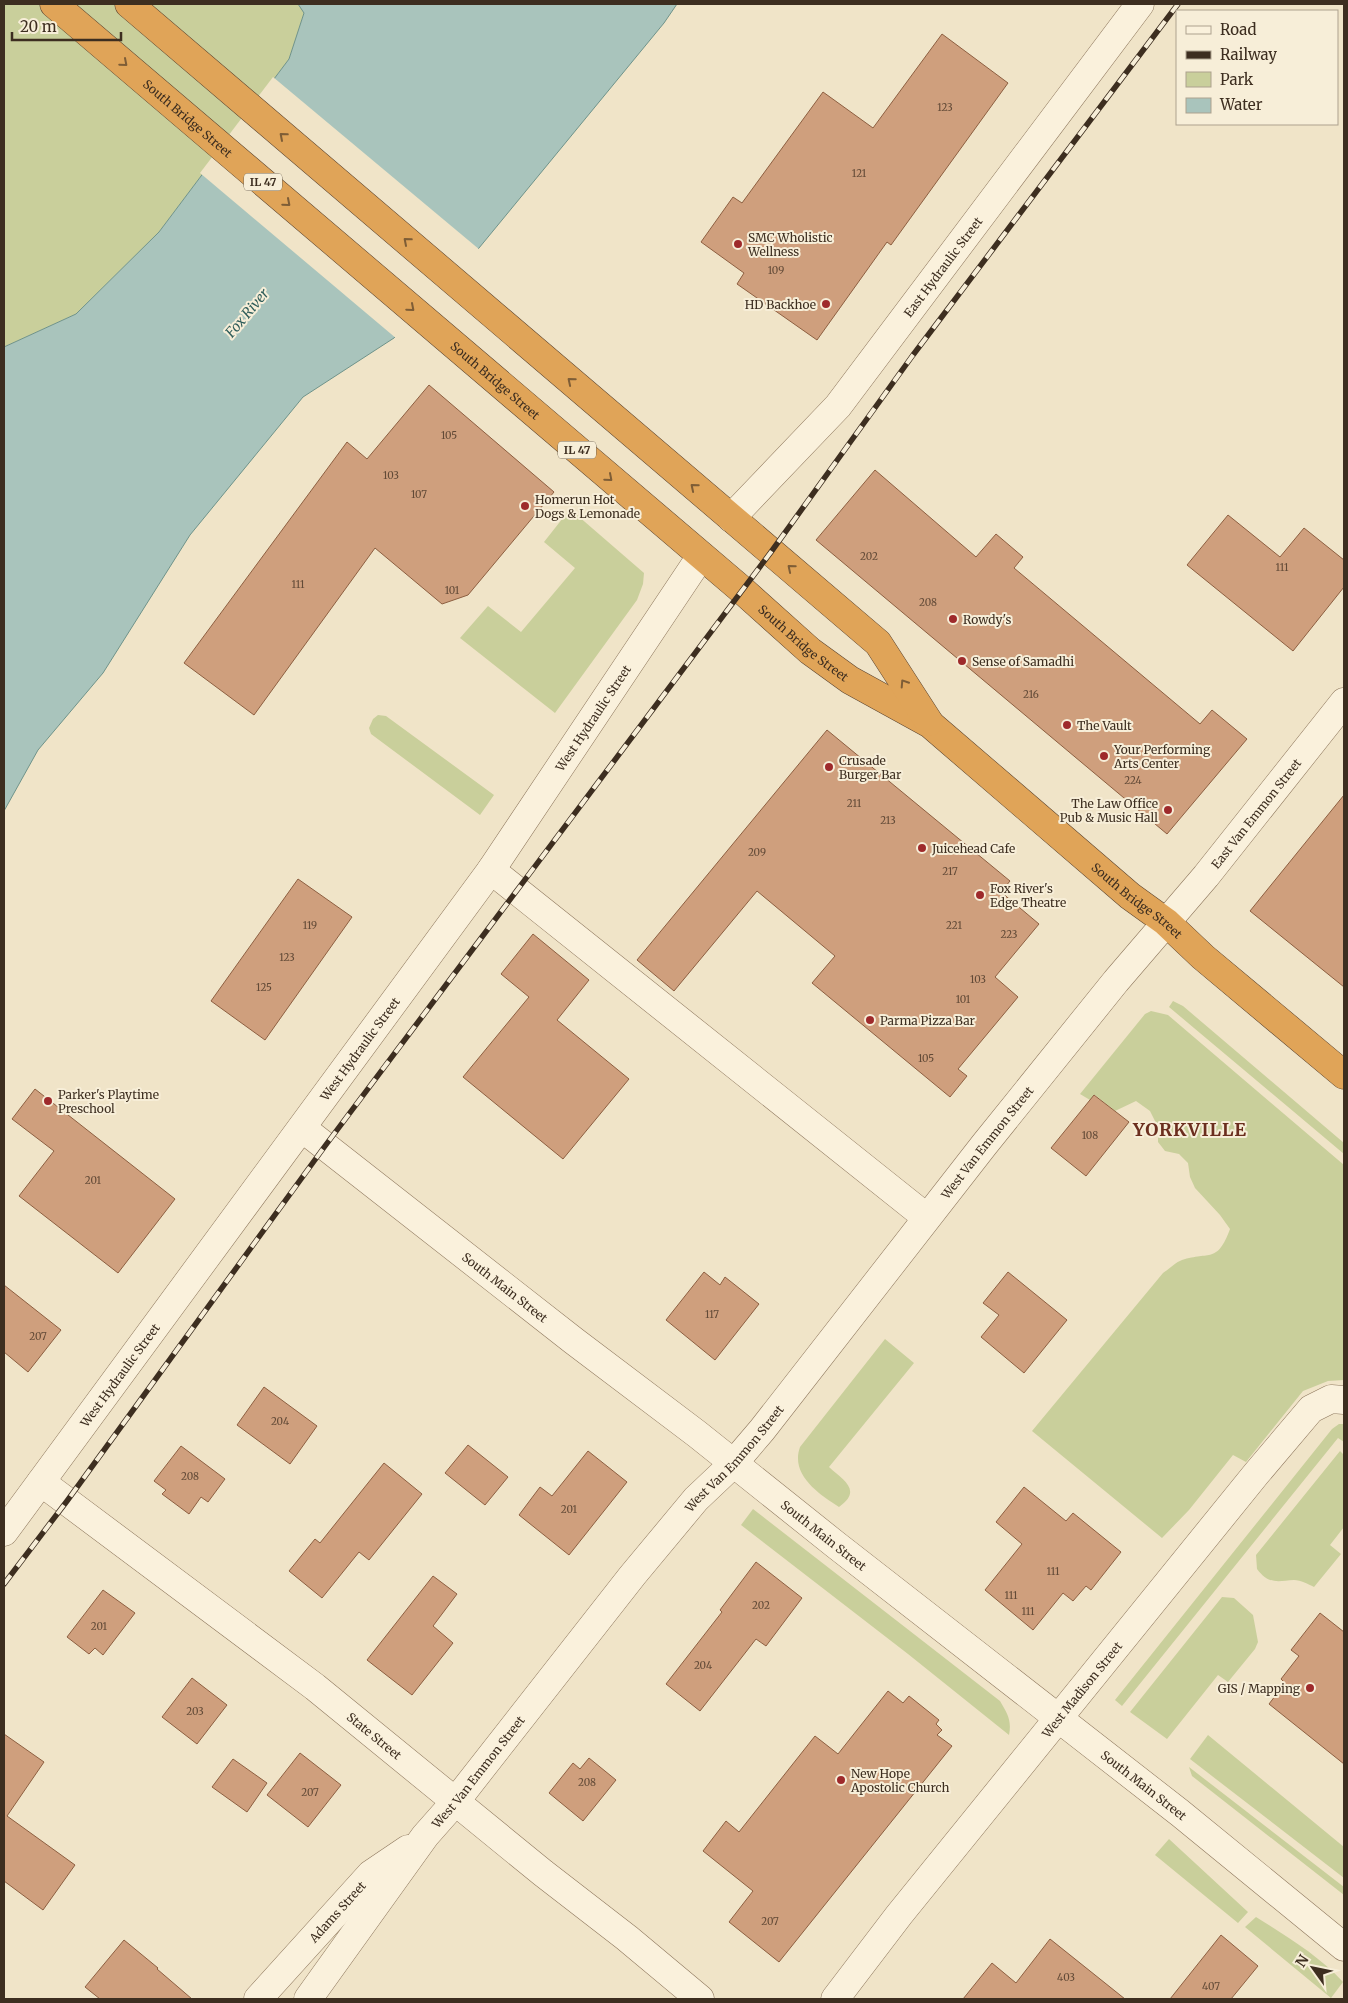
<svg xmlns="http://www.w3.org/2000/svg" width="1348" height="2003" viewBox="0 0 1348 2003" font-family="Merriweather,serif">
<style>
.green{fill:#c9cf9b}
.water{fill:#a9c4bc;stroke:#6f938a}
.pier{fill:#f0e4c8}
.building{fill:#cf9f7d;stroke:#8d5f41}
.lines{fill:none;stroke-linecap:round;stroke-linejoin:round}
.minor-casing{stroke:#8d765c;stroke-width:29}
.highway-casing{stroke:#5b4430;stroke-width:29}
.minor{stroke:#faf1dc;stroke-width:28}
.highway{stroke:#e0a458;stroke-width:28}
.rail-casing{stroke:#3d2e20;stroke-width:5.5}
.rail{stroke:#f7eed8;stroke-width:4;stroke-dasharray:11;stroke-linecap:butt}
.oneway{stroke:#7e5d36}
.poi-dot{fill:#9e2a2b;stroke:#f7eed8;stroke-width:2}
.labels{text-anchor:middle;dominant-baseline:central;stroke-width:4;stroke-linejoin:round;paint-order:stroke}
.number-label{font-size:10px;fill:#624a37}
.shield{fill:#f7eed8;stroke:#756857;stroke-width:1}
.shield-label{font-size:11px;font-weight:bold;fill:#3d2e20}
.street-label{font-size:12px;fill:#3d2e20;stroke:#f7eed8}
.poi-label{font-size:12px;fill:#3d2e20;stroke:#f7eed8;text-anchor:start}
.water-label{font-size:14px;font-style:italic;fill:#2f5d5a;stroke:#f7eed8}
.district-label{font-size:18px;font-weight:bold;letter-spacing:1px;fill:#6b2e1e;stroke:#f7eed8}
</style>
<rect width="100%" height="100%" fill="#f0e4c8"/>
<!-- green -->
<path class="green" d="M4 4H298L304 13 289 59 159 232 76 314 4 347Z
M570 509 644 573 643 584 637 600 555 713 460 638 488 606 521 632 575 568 544 542Z
M378 715 386 716 494 795 480 815 371 734 369 728 373 719Z
M1173 1001 1183 1006 1344 1143V1154L1169 1007Z
M1151 1011 1168 1015 1344 1165V1380L1328 1381 1303 1391 1246 1462 1233 1455 1189 1510 1162 1538 1032 1431 1163 1273C1169 1269 1176 1262 1182 1260 1210 1251 1217 1264 1230 1229L1220 1215 1195 1188 1190 1177 1188 1163 1179 1154 1165 1151 1158 1142V1127L1150 1111 1136 1101 1115 1111 1095 1095 1090 1100 1080 1094 1145 1014Z
M885 1339 914 1363 829 1467C843 1480 863 1490 839 1507 819 1494 790 1475 800 1447Z
M1339 1424H1344V1442L1338 1438 1122 1706 1115 1700 1332 1429Z
M1340 1451 1344 1455V1527L1330 1545 1341 1554 1314 1587C1308 1584 1301 1580 1294 1580 1278 1581 1269 1585 1257 1569L1256 1555Z
M753 1509 1000 1701C1007 1713 1012 1720 1009 1735L908 1654 741 1525Z
M1222 1597 1234 1598 1253 1615 1258 1642 1255 1649 1228 1682 1218 1675 1167 1739 1130 1712Z
M1208 1735 1344 1847V1878L1190 1759Z
M1189 1767 1344 1887V1895L1192 1776Z
M1169 1839 1248 1912 1238 1923 1155 1855Z
M1256 1917C1286 1936 1318 1955 1343 1982L1331 1998 1245 1927Z"/>
<!-- water -->
<path class="water" d="M298 4H677L664 23 479 248 394 338 303 397 190 535 103 673 38 750 4 811V347L76 314 159 232 289 59 304 13Z"/>
<!-- pier -->
<path class="pier" d="M273 77 480 250 397 339 200 173Z"/>
<!-- building -->
<path class="building" d="M942 34 1008 83 891 245 887 242 817 340 737 284 744 273 701 242 733 197 742 203 823 92 873 128Z
M429 385 554 492 468 595 442 604 375 548 254 715 184 663 347 442 367 459Z
M875 470 976 557 996 534 1023 557 1014 568 1200 724 1212 710 1247 739 1167 834 816 540Z
M1228 515 1280 557 1304 528 1344 560V587L1293 651 1187 565Z
M827 730 1010 881 1001 892 1039 924 995 977 1018 997 958 1069 967 1076 950 1097 812 983 835 956 757 891 674 991 637 960Z
M1344 795V987L1250 911Z
M298 879 352 917 265 1040 211 1001Z
M533 934 589 980 557 1020 629 1079 563 1159 463 1077 529 997 501 974Z
M35 1089 175 1199 118 1273 19 1196 54 1151 12 1119Z
M1094 1095 1129 1122 1086 1176 1051 1148Z
M704 1272 720 1285 725 1277 759 1304 715 1360 666 1320Z
M1008 1272 1067 1320 1024 1373 981 1337 999 1315 983 1303Z
M4 1285 61 1330 28 1372 4 1352Z
M264 1387 317 1426 290 1464 237 1425Z
M468 1445 508 1477 485 1505 445 1473Z
M181 1446 225 1479 208 1502 201 1497 189 1514 162 1494 166 1490 154 1481Z
M588 1451 627 1482 569 1555 519 1515 540 1487 552 1496Z
M384 1463 422 1494 369 1560 359 1552 322 1598 289 1571 315 1539 320 1543Z
M1024 1487 1066 1521 1073 1513 1121 1552 1091 1590 1086 1586 1073 1601 1063 1593 1033 1630 985 1590 1022 1544 996 1522Z
M756 1562 802 1598 766 1646 756 1639 700 1711 666 1684 722 1612 720 1610Z
M433 1576 457 1594 433 1626 453 1643 412 1695 367 1660Z
M103 1590 135 1613 103 1655 95 1648 89 1654 67 1637Z
M1320 1613 1344 1632V1764L1269 1704 1285 1683 1281 1679 1299 1656 1291 1650Z
M192 1678 227 1705 197 1744 162 1717Z
M888 1691 903 1703 909 1696 939 1720 936 1724 942 1730 937 1735 952 1746 779 1962 729 1922 753 1891 703 1851 726 1821 739 1832 815 1736 838 1754Z
M4 1734 44 1762 7 1816 75 1865 43 1910 4 1881Z
M300 1753 341 1785 308 1827 267 1795Z
M589 1758 616 1780 583 1821 549 1793 573 1763 580 1769Z
M233 1759 267 1783 247 1812 212 1787Z
M1221 1935 1258 1966 1231 1999H1170Z
M1050 1939 1125 1999H963L992 1963 1016 1983Z
M124 1940 158 1968 157 1969 192 1999H100L85 1987Z"/>
<g class="lines">
<!-- minor casing -->
<g class="minor-casing">
<g id="minor">
<path id="s1" d="M731 518 838 406 1140 4"/>
<path d="M491 870 926 1217"/>
<path id="s2" d="M302 1128 574 1341 697 1434 836 1545 1180 1813 1344 1947"/>
<path id="s3" d="M41 1482 315 1687 543 1873 627 1938 700 1999"/>
<path id="s4" d="M4 1532 491 870 701 556"/>
<path id="s5" d="M258 1999 371 1874 408 1849"/>
<path id="s6" d="M308 1999 425 1836 455 1802 632 1576 696 1499 733 1464 762 1430 984 1145 1116 981 1206 876 1344 702"/>
<path id="s7" d="M835 1999 899 1915 1256 1474 1311 1409 1331 1399 1344 1400"/>
</g>
</g>
<!-- highway casing -->
<g class="highway-casing">
<g id="highway">
<path id="s8" d="M54 4 742 590 810 651 850 680 930 724 1130 896 1166 922 1203 957 1344 1075"/>
<path d="M129 4 878 643 929 722"/>
</g>
</g>
<!-- minor -->
<use href="#minor" class="minor"/>
<!-- highway -->
<use href="#highway" class="highway"/>
<!-- rail casing -->
<g class="rail-casing">
<path id="rail" d="M4 1584 67 1501 325 1146 771 552 913 355 1178 4"/>
</g>
<!-- rail -->
<use href="#rail" class="rail"/>
</g>
<!-- one-way arrows -->
<defs><path id="oneway-chevron" d="M-2-3.5L2.5 0L-2 3.5" fill="none" stroke-width="1.6" stroke-linecap="round" stroke-linejoin="round" transform="scale(1.25)"/></defs>
<g class="oneway">
<use href="#oneway-chevron" transform="translate(124 63) rotate(41)"/>
<use href="#oneway-chevron" transform="translate(283 136) rotate(-139)"/>
<use href="#oneway-chevron" transform="translate(287 203) rotate(41)"/>
<use href="#oneway-chevron" transform="translate(407 241) rotate(-139)"/>
<use href="#oneway-chevron" transform="translate(411 308) rotate(41)"/>
<use href="#oneway-chevron" transform="translate(571 381) rotate(-140)"/>
<use href="#oneway-chevron" transform="translate(609 478) rotate(41)"/>
<use href="#oneway-chevron" transform="translate(694 487) rotate(-140)"/>
<use href="#oneway-chevron" transform="translate(791 568) rotate(-140)"/>
<use href="#oneway-chevron" transform="translate(904 683) rotate(-123)"/>
</g>
<!-- markers -->
<g class="poi-dot">
<circle cx="738" cy="244" r="5"/>
<circle cx="826" cy="304" r="5"/>
<circle cx="525" cy="506" r="5"/>
<circle cx="953" cy="619" r="5"/>
<circle cx="962" cy="661" r="5"/>
<circle cx="1067" cy="725" r="5"/>
<circle cx="1104" cy="756" r="5"/>
<circle cx="829" cy="767" r="5"/>
<circle cx="1168" cy="810" r="5"/>
<circle cx="922" cy="848" r="5"/>
<circle cx="980" cy="895" r="5"/>
<circle cx="870" cy="1020" r="5"/>
<circle cx="48" cy="1101" r="5"/>
<circle cx="1310" cy="1688" r="5"/>
<circle cx="841" cy="1780" r="5"/>
</g>
<g class="labels">
<!-- number labels -->
<g class="number-label">
<text x="945" y="107">123</text>
<text x="859" y="173">121</text>
<text x="776" y="270">109</text>
<text x="449" y="435">105</text>
<text x="391" y="475">103</text>
<text x="419" y="494">107</text>
<text x="869" y="556">202</text>
<text x="1282" y="567">111</text>
<text x="298" y="584">111</text>
<text x="452" y="590">101</text>
<text x="928" y="602">208</text>
<text x="1031" y="694">216</text>
<text x="1133" y="780">224</text>
<text x="854" y="803">211</text>
<text x="888" y="820">213</text>
<text x="757" y="852">209</text>
<text x="950" y="871">217</text>
<text x="310" y="925">119</text>
<text x="954" y="925">221</text>
<text x="1009" y="934">223</text>
<text x="287" y="957">123</text>
<text x="978" y="979">103</text>
<text x="264" y="987">125</text>
<text x="963" y="999">101</text>
<text x="926" y="1058">105</text>
<text x="1090" y="1135">108</text>
<text x="93" y="1180">201</text>
<text x="712" y="1314">117</text>
<text x="38" y="1336">207</text>
<text x="280" y="1421">204</text>
<text x="190" y="1476">208</text>
<text x="569" y="1509">201</text>
<text x="1053" y="1571">111</text>
<text x="1011" y="1595">111</text>
<text x="761" y="1605">202</text>
<text x="1028" y="1611">111</text>
<text x="99" y="1626">201</text>
<text x="703" y="1665">204</text>
<text x="195" y="1711">203</text>
<text x="587" y="1782">208</text>
<text x="310" y="1792">207</text>
<text x="770" y="1921">207</text>
<text x="1066" y="1977">403</text>
<text x="1211" y="1986">407</text>
</g>
<!-- shield labels -->
<g class="shield">
<rect x="244" y="173.5" width="38" height="17" rx="4"/>
<rect x="558" y="441.5" width="38" height="17" rx="4"/>
</g>
<g class="shield-label">
<text x="263" y="182">IL 47</text>
<text x="577" y="450">IL 47</text>
</g>
<!-- street labels -->
<g class="street-label">
<text stroke="none"><textPath href="#s8" startOffset="176">South Bridge Street</textPath></text>
<text stroke="none"><textPath href="#s1" startOffset="329">East Hydraulic Street</textPath></text>
<text stroke="none"><textPath href="#s8" startOffset="580">South Bridge Street</textPath></text>
<text stroke="none"><textPath href="#s8" startOffset="985">South Bridge Street</textPath></text>
<text stroke="none"><textPath href="#s4" startOffset="1005">West Hydraulic Street</textPath></text>
<text stroke="none"><textPath href="#s6" startOffset="1519">East Van Emmon Street</textPath></text>
<text stroke="none"><textPath href="#s8" startOffset="1408">South Bridge Street</textPath></text>
<text stroke="none"><textPath href="#s4" startOffset="600">West Hydraulic Street</textPath></text>
<text stroke="none"><textPath href="#s6" startOffset="1094">West Van Emmon Street</textPath></text>
<text stroke="none"><textPath href="#s2" startOffset="258">South Main Street</textPath></text>
<text stroke="none"><textPath href="#s4" startOffset="195">West Hydraulic Street</textPath></text>
<text stroke="none"><textPath href="#s6" startOffset="689">West Van Emmon Street</textPath></text>
<text stroke="none"><textPath href="#s2" startOffset="662">South Main Street</textPath></text>
<text stroke="none"><textPath href="#s7" startOffset="396">West Madison Street</textPath></text>
<text stroke="none"><textPath href="#s3" startOffset="419">State Street</textPath></text>
<text stroke="none"><textPath href="#s6" startOffset="284">West Van Emmon Street</textPath></text>
<text stroke="none"><textPath href="#s2" startOffset="1068">South Main Street</textPath></text>
<text stroke="none"><textPath href="#s5" startOffset="118">Adams Street</textPath></text>
</g>
<!-- poi labels -->
<g class="poi-label">
<text x="748" y="237">SMC Wholistic<tspan x="748" dy="14">Wellness</tspan></text>
<text x="816" y="304" text-anchor="end">HD Backhoe</text>
<text x="535" y="499">Homerun Hot<tspan x="535" dy="14">Dogs &amp; Lemonade</tspan></text>
<text x="963" y="619">Rowdy's</text>
<text x="972" y="661">Sense of Samadhi</text>
<text x="1077" y="725">The Vault</text>
<text x="1114" y="749">Your Performing<tspan x="1114" dy="14">Arts Center</tspan></text>
<text x="839" y="760">Crusade<tspan x="839" dy="14">Burger Bar</tspan></text>
<text x="1158" y="803" text-anchor="end">The Law Office<tspan x="1158" dy="14">Pub &amp; Music Hall</tspan></text>
<text x="932" y="848">Juicehead Cafe</text>
<text x="990" y="888">Fox River's<tspan x="990" dy="14">Edge Theatre</tspan></text>
<text x="880" y="1020">Parma Pizza Bar</text>
<text x="58" y="1094">Parker's Playtime<tspan x="58" dy="14">Preschool</tspan></text>
<text x="1300" y="1688" text-anchor="end">GIS / Mapping</text>
<text x="851" y="1773">New Hope<tspan x="851" dy="14">Apostolic Church</tspan></text>
</g>
<!-- water labels -->
<g class="water-label">
<text transform="translate(247 313) rotate(-50)">Fox River</text>
</g>
<!-- district labels -->
<g class="district-label">
<text x="1190" y="1129">YORKVILLE</text>
</g>
</g>
<!-- border -->
<rect width="1348" height="2003" fill="none" stroke="#3d2e20" stroke-width="10"/>
<!-- legend -->
<rect x="1176" y="10" width="162" height="115" fill="#f7eed8" stroke="#ada18e"/>
<rect x="1186" y="26" width="25" height="8" fill="#faf1dc" stroke="#ada18e"/>
<text x="1220" y="35" font-size="15" fill="#3d2e20">Road</text>
<rect x="1186" y="51" width="25" height="8" fill="#3d2e20" stroke="#ada18e"/>
<text x="1220" y="60" font-size="15" fill="#3d2e20">Railway</text>
<rect x="1186" y="72" width="25" height="15" fill="#c9cf9b" stroke="#ada18e"/>
<text x="1220" y="85" font-size="15" fill="#3d2e20">Park</text>
<rect x="1186" y="98" width="25" height="15" fill="#a9c4bc" stroke="#ada18e"/>
<text x="1220" y="110" font-size="15" fill="#3d2e20">Water</text>
<!-- north arrow -->
<g transform="translate(1313 1968) rotate(303)" stroke="#f7eed8" stroke-width="4" paint-order="stroke">
<path d="M0-4L9 19L0 12L-9 19Z" fill="#3d2e20"/>
<text y="-8" font-size="14" font-weight="bold" text-anchor="middle" fill="#3d2e20">N</text>
</g>
<!-- scale -->
<path d="M12 32v8h109v-8" fill="none" stroke="#3d2e20" stroke-width="2.5"/>
<text x="20" y="32" font-size="15" fill="#3d2e20" stroke="#f7eed8" stroke-width="4" paint-order="stroke">20 m</text>
</svg>
